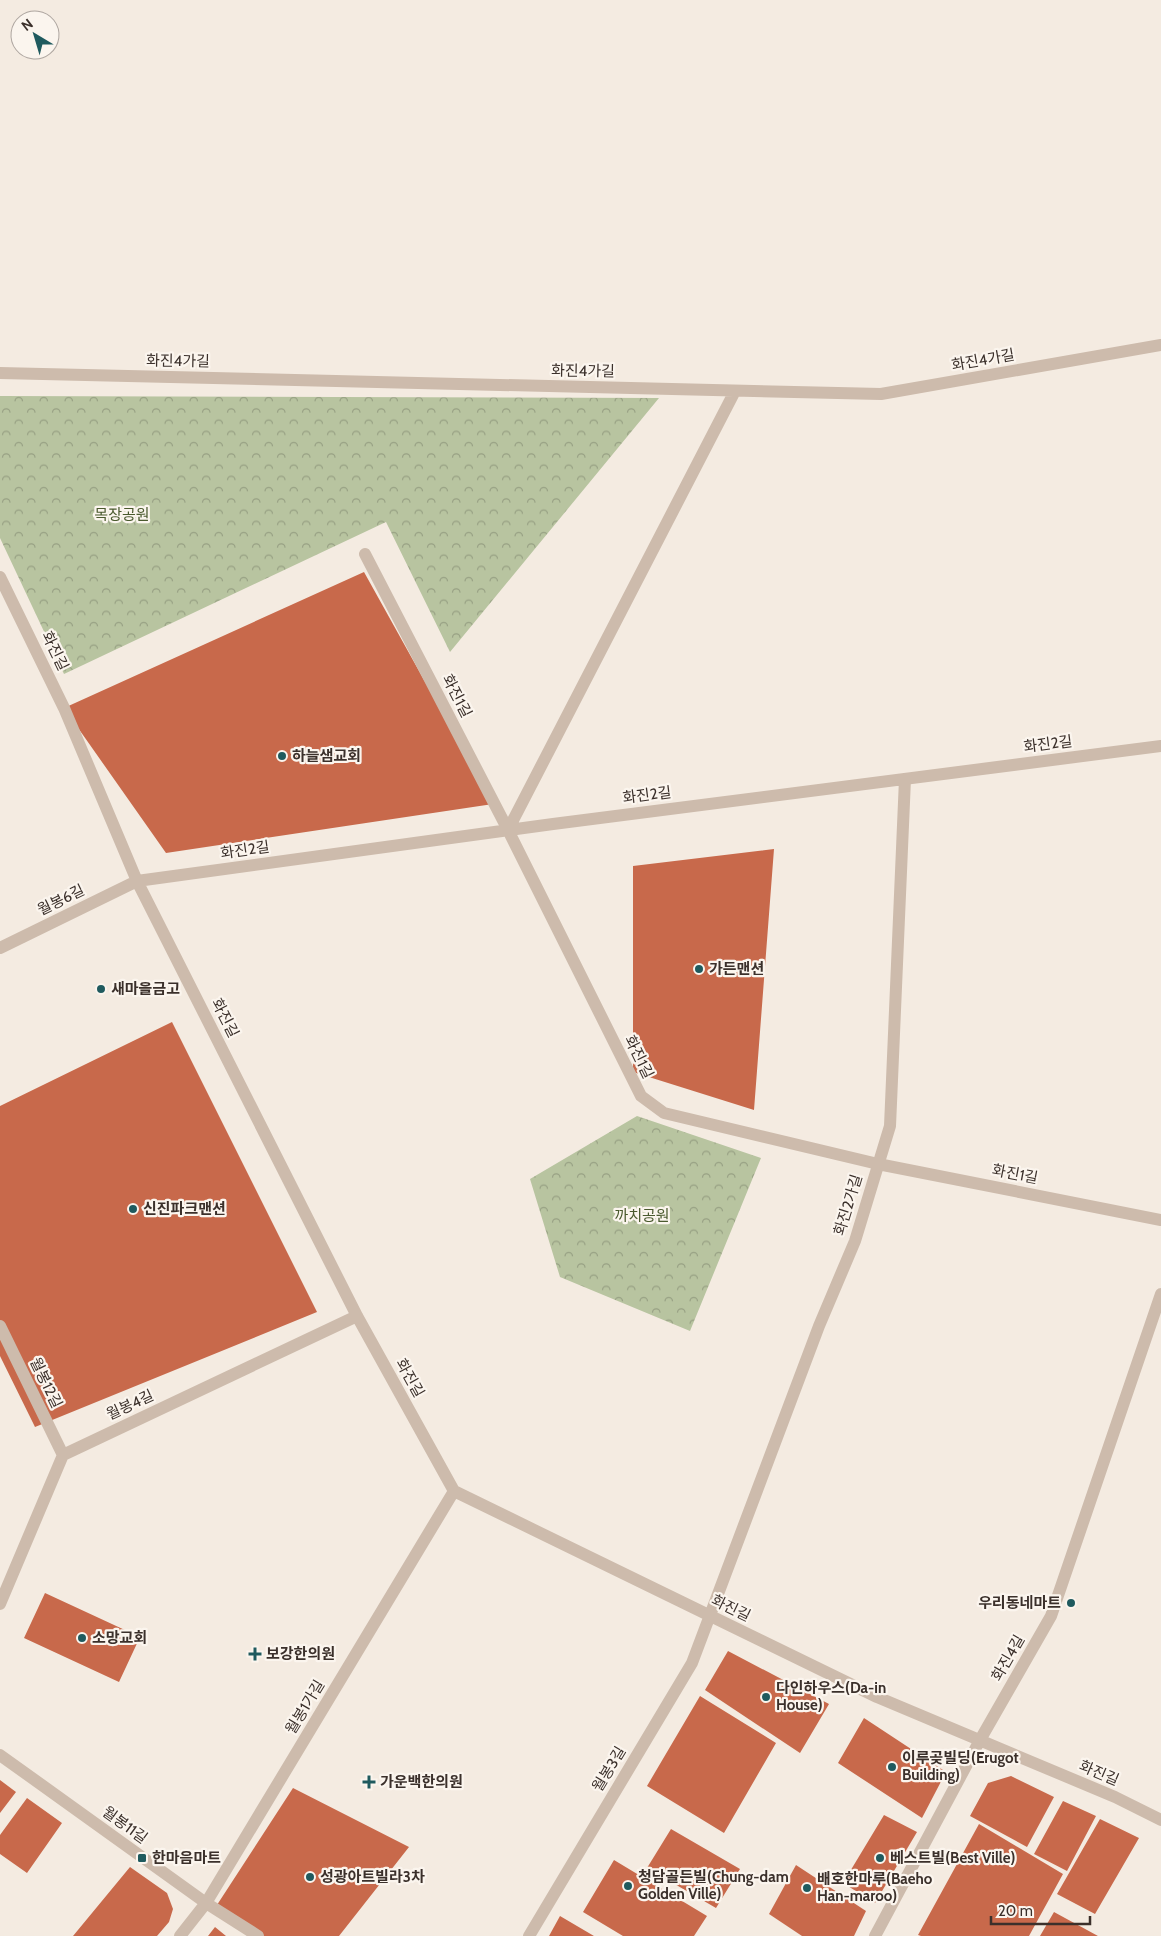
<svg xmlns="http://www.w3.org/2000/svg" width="1161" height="1936" viewBox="0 0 1161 1936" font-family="Cabin,'Noto Sans KR',sans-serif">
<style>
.park{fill:url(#park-crowns)}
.building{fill:#c8694b}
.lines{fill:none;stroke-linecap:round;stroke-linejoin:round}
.minor{stroke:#cdbbac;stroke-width:12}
.poi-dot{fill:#1f5a5e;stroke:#fbf5ee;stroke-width:2}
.labels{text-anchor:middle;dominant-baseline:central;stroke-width:4.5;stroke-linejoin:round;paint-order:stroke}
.street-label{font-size:15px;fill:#3b302b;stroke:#fbf5ee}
.park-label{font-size:15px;fill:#4a5a2e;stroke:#fbf5ee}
.poi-label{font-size:15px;font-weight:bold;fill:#3b302b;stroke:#fbf5ee;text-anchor:start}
</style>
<defs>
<pattern id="park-crowns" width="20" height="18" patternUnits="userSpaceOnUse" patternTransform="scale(1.25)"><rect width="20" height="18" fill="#b8c4a0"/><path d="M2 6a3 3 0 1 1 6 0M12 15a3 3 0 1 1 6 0" fill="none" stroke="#97a083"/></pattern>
</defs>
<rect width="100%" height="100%" fill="#f4ebe1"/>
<!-- park -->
<path class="park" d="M0 396 659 398 450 652 386 522 64 674 0 538Z
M637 1116 761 1158 690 1331 560 1277 530 1179Z"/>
<!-- building -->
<path class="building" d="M364 572 493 804 166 853 64 708Z
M774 849 754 1110 633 1072V866Z
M172 1022 317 1312 35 1427 0 1356V1106Z
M45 1593 140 1637 119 1682 24 1638Z
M728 1651 829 1704 800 1753 705 1690Z
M700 1696 776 1743 724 1833 647 1786Z
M864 1718 946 1772 922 1818 838 1763Z
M1011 1776 1054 1797 1027 1847 970 1816 988 1783Z
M0 1780 16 1792 0 1813Z
M293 1788 409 1847 339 1936H258L215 1908Z
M27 1798 62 1823 27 1873 0 1854V1835Z
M1063 1801 1096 1816 1067 1871 1034 1854Z
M884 1815 917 1832 875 1903 843 1883Z
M1100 1819 1139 1838 1095 1914 1057 1894Z
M979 1824 1063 1874 1029 1936H921L918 1935Z
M671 1829 740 1869 716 1908 647 1868Z
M614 1860 707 1916 694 1936H623L583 1912Z
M796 1865 866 1911 854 1936H802L769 1914Z
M130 1867 167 1893 173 1909 169 1922 157 1936H73Z
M1054 1912 1098 1936H1040Z
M560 1916 594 1936H549Z
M215 1927 226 1936H208Z"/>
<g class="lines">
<!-- minor -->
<path class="minor" d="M0 373 881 394 1161 345
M365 554 508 830 641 1096 664 1113 878 1164 1161 1220
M0 577 64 708 137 881 357 1316 454 1491 877 1697 1115 1797 1161 1820
M508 830 735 391
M0 948 137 881 553 824 1161 746
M0 1326 63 1455
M0 1604 63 1455 357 1316
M0 1755 206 1903 258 1936
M180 1936 206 1903 454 1491
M529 1936 692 1663 819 1326 855 1241 890 1126 905 779
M875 1936 980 1740 1051 1616 1161 1294"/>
</g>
<!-- markers -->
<g class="poi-dot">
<circle cx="282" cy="756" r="5"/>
<circle cx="699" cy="969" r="5"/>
<circle cx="101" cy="989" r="5"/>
<circle cx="133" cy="1209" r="5"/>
<circle cx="1071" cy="1603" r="5"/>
<circle cx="82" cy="1638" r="5"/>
<path d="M252.5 1646.5h5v5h5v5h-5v5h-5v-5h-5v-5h5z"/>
<circle cx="766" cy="1697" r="5"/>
<circle cx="892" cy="1767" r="5"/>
<path d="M366.5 1774.5h5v5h5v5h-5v5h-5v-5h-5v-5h5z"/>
<rect x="137" y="1853" width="10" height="10" rx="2.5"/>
<circle cx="880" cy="1858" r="5"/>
<circle cx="310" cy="1877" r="5"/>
<circle cx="628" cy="1886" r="5"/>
<circle cx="807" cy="1888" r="5"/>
</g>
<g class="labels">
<!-- street labels -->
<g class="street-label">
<text transform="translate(983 360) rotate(-10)">화진4가길</text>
<text transform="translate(178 361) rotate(1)">화진4가길</text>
<text transform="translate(583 371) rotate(1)">화진4가길</text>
<text transform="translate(55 651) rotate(64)">화진길</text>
<text transform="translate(457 696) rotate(63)">화진1길</text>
<text transform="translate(1048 744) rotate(-7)">화진2길</text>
<text transform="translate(647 795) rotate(-7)">화진2길</text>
<text transform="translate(245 850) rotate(-8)">화진2길</text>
<text transform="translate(61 900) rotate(-26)">월봉6길</text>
<text transform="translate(225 1018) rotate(63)">화진길</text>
<text transform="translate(639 1057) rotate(64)">화진1길</text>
<text transform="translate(1015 1174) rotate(11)">화진1길</text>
<text transform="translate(848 1205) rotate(-73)">화진2가길</text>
<text transform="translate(410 1378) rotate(61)">화진길</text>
<text transform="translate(46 1383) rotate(64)">월봉12길</text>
<text transform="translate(130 1405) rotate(-25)">월봉4길</text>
<text transform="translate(731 1608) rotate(26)">화진길</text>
<text transform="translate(1008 1658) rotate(-60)">화진4길</text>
<text transform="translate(305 1707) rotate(-59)">월봉1가길</text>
<text transform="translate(609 1769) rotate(-59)">월봉3길</text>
<text transform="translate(1099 1773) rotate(23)">화진길</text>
<text transform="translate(125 1825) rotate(36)">월봉11길</text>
</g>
<!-- park labels -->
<g class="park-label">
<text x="122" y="515">목장공원</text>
<text x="642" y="1216">까치공원</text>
</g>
<!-- poi labels -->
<g class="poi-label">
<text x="292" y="756">하늘샘교회</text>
<text x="709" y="969">가든맨션</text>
<text x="111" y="989">새마을금고</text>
<text x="143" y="1209">신진파크맨션</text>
<text x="1061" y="1603" text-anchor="end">우리동네마트</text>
<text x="92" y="1638">소망교회</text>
<text x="266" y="1654">보강한의원</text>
<text x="776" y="1688">다인하우스(Da-in<tspan x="776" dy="17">House)</tspan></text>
<text x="902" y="1758">이루곶빌딩(Erugot<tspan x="902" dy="17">Building)</tspan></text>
<text x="380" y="1782">가운백한의원</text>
<text x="152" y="1858">한마음마트</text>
<text x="890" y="1858">베스트빌(Best Ville)</text>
<text x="320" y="1877">성광아트빌라3차</text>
<text x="638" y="1877">청담골든빌(Chung-dam<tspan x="638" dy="17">Golden Ville)</tspan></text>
<text x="817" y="1879">배호한마루(Baeho<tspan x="817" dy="17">Han-maroo)</tspan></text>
</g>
</g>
<!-- north arrow -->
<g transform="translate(35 35) rotate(322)"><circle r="24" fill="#fbf5ee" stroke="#aea6a0"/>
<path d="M0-4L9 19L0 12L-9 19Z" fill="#1f5a5e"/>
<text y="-8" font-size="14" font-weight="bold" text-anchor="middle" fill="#3b302b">N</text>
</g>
<!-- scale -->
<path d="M991 1916v8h99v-8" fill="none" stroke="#3b302b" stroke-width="2.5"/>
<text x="998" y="1916" font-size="15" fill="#3b302b" stroke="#fbf5ee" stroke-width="4" paint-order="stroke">20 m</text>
</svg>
